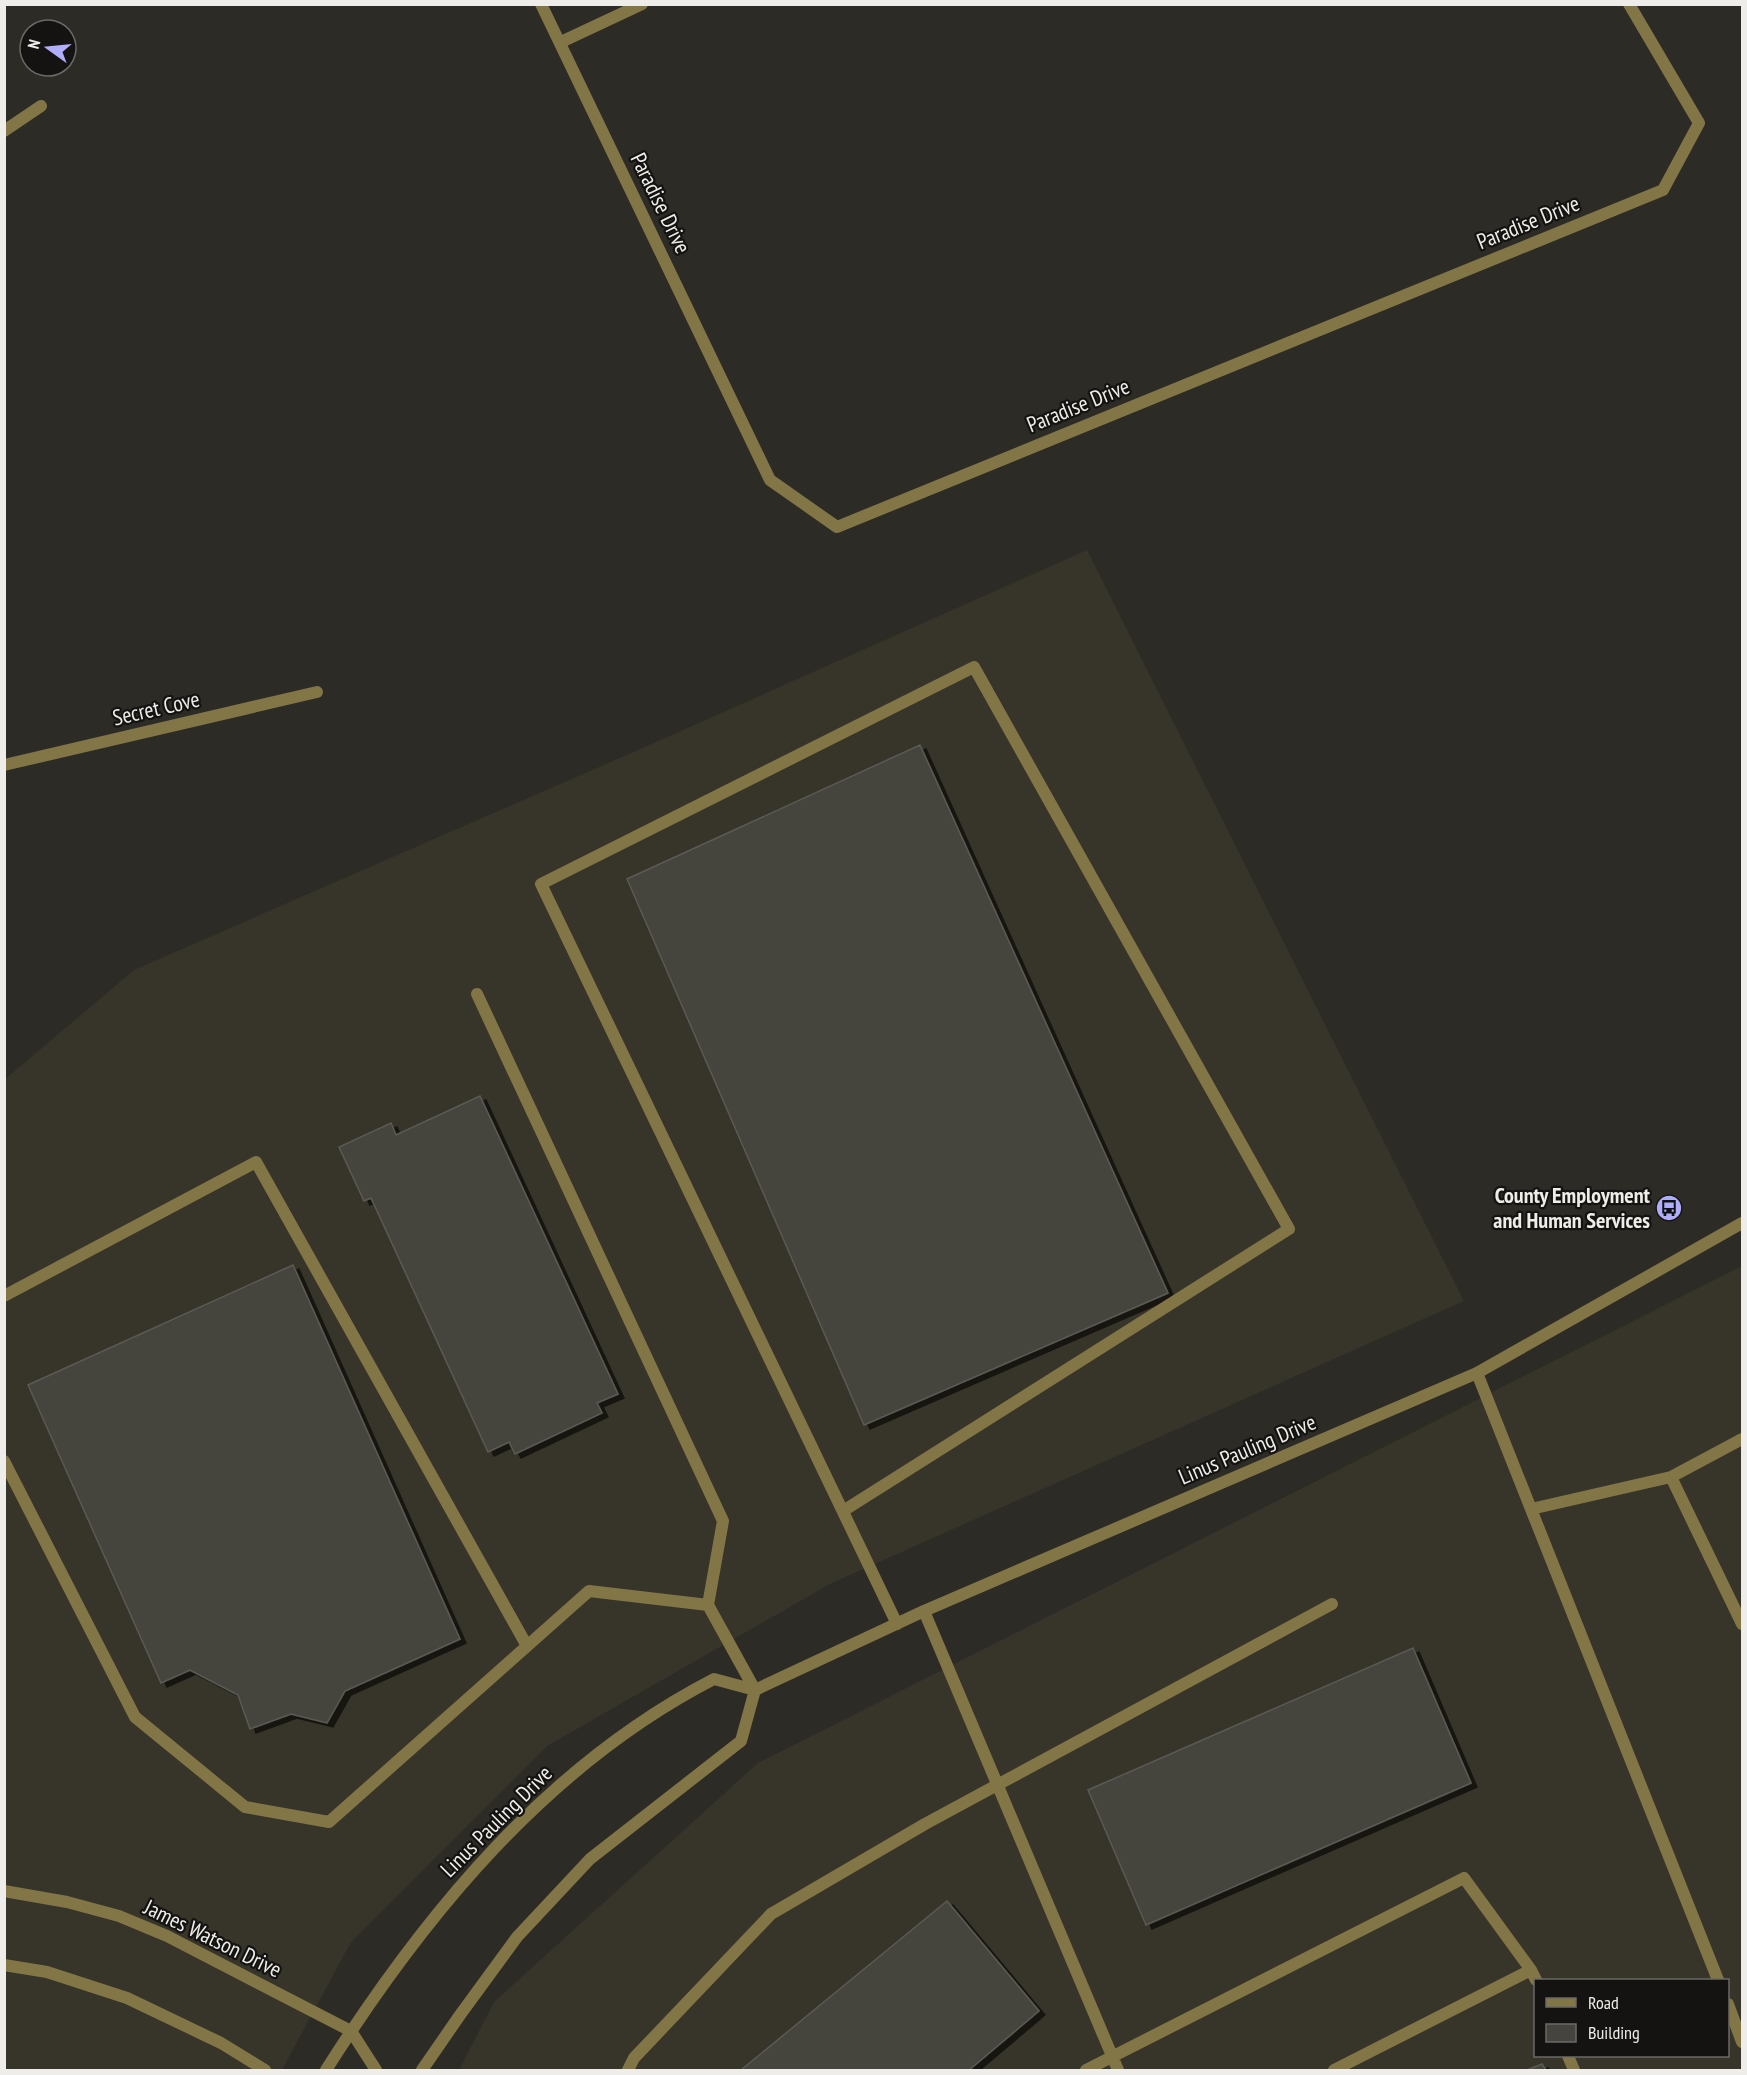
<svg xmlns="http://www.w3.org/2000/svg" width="1747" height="2075" viewBox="0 0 1747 2075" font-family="'PT Sans Narrow',sans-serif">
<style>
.built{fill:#373429;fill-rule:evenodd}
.building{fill:#45443e;stroke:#5b5a54;stroke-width:1.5;filter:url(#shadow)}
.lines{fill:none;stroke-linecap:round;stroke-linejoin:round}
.service{stroke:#827647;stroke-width:12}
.minor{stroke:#827647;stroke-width:12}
.tertiary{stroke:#827647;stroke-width:12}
.labels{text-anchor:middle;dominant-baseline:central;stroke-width:4.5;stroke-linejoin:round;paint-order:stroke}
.street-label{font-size:22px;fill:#eeede9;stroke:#141311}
.poi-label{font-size:22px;font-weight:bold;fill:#eeede9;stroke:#141311;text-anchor:end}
</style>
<defs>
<filter id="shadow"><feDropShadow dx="6" dy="4" stdDeviation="0" flood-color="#0009"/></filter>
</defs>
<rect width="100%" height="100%" fill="#2c2b26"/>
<!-- built -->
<path class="built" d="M1087 550 1464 1301 830 1584 547 1746 351 1942 282 2070H5L4 1080 134 970 638 750Z
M1742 1266V2070H459L494 2002 758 1763ZM1536 1980H1728V2056H1536Z"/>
<!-- building -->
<path class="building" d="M920 745 1168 1293 864 1425 627 879Z
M480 1096 618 1394 597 1403 602 1413 515 1454 509 1442 488 1452 371 1198 364 1201 339 1147 391 1123 396 1135Z
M293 1265 460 1639 345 1691 327 1723 291 1714 250 1729 238 1695 190 1670 161 1683 28 1385Z
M1413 1648 1471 1783 1146 1925 1088 1790Z
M947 1901 1039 2011 969 2070H741Z
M1542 2064 1546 2070H1527Z"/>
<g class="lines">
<!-- service -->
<path class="service" d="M477 994 723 1521 708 1605
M4 1296 256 1162 527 1646
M1477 1373 1718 1980
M4 1461 135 1717 245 1807 329 1822 589 1591 708 1605 755 1690
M1671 1477 1742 1439
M1531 1509 1671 1477 1742 1624
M843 1511 1289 1229 974 667 541 884 897 1624
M924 1611 1118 2070
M1728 2004 1742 2042
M1568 2056 1574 2070
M628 2070 634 2058 771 1914 925 1824 1332 1604
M1086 2070 1464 1878 1531 1970 1536 1980
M1334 2070 1531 1970"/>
<!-- minor -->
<path class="minor" d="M541 4 770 480 837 527 1663 190 1699 123 1629 4
M561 42 642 4
M4 131 41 106
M4 765 317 692
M4 1891 67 1902 119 1916 167 1936 351 2031 376 2070
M4 1965 47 1972 127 1998 221 2043 265 2070"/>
<!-- tertiary -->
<path class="tertiary" d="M326 2070C425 1914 547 1765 714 1679L755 1690 924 1611 1477 1373 1742 1223
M422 2070 460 2015 517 1937 590 1859 741 1741 755 1690"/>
</g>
<!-- icons -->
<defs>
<g id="bus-disc" transform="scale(1.35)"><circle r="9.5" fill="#afaefa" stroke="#141311"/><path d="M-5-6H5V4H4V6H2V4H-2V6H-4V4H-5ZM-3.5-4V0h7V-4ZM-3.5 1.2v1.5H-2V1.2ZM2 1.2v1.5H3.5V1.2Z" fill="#111"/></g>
</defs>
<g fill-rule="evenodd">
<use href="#bus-disc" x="1669" y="1208"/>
</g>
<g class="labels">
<!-- street labels -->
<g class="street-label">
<text transform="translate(661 203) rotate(64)">Paradise Drive</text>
<text transform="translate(1528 222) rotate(-22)">Paradise Drive</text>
<text transform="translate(1078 405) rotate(-22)">Paradise Drive</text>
<text transform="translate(156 708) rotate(-13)">Secret Cove</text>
<text transform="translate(1247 1449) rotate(-23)">Linus Pauling Drive</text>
<text transform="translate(496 1821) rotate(-45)">Linus Pauling Drive</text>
<text transform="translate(213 1938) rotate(26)">James Watson Drive</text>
</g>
<!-- poi labels -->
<g class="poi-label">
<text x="1650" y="1195">County Employment<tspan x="1650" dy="25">and Human Services</tspan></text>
</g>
</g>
<!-- border -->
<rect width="1747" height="2075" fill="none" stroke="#eeede9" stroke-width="12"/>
<!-- legend -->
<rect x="1534" y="1979" width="195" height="78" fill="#141311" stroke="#6b6a67" stroke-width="1.5"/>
<rect x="1546" y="1998" width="30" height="9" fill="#827647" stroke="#6b6a67" stroke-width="1.5"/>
<text x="1588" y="2009" font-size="18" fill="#eeede9">Road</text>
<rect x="1546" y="2024" width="30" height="18" fill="#45443e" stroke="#6b6a67" stroke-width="1.5"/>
<text x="1588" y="2039" font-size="18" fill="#eeede9">Building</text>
<!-- north arrow -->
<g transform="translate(48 48) rotate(285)"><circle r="28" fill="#141311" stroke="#6b6a67" stroke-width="1.5"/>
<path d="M0-4.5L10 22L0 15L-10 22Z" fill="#afaefa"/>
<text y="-9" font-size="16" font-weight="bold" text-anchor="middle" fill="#eeede9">N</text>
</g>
</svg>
